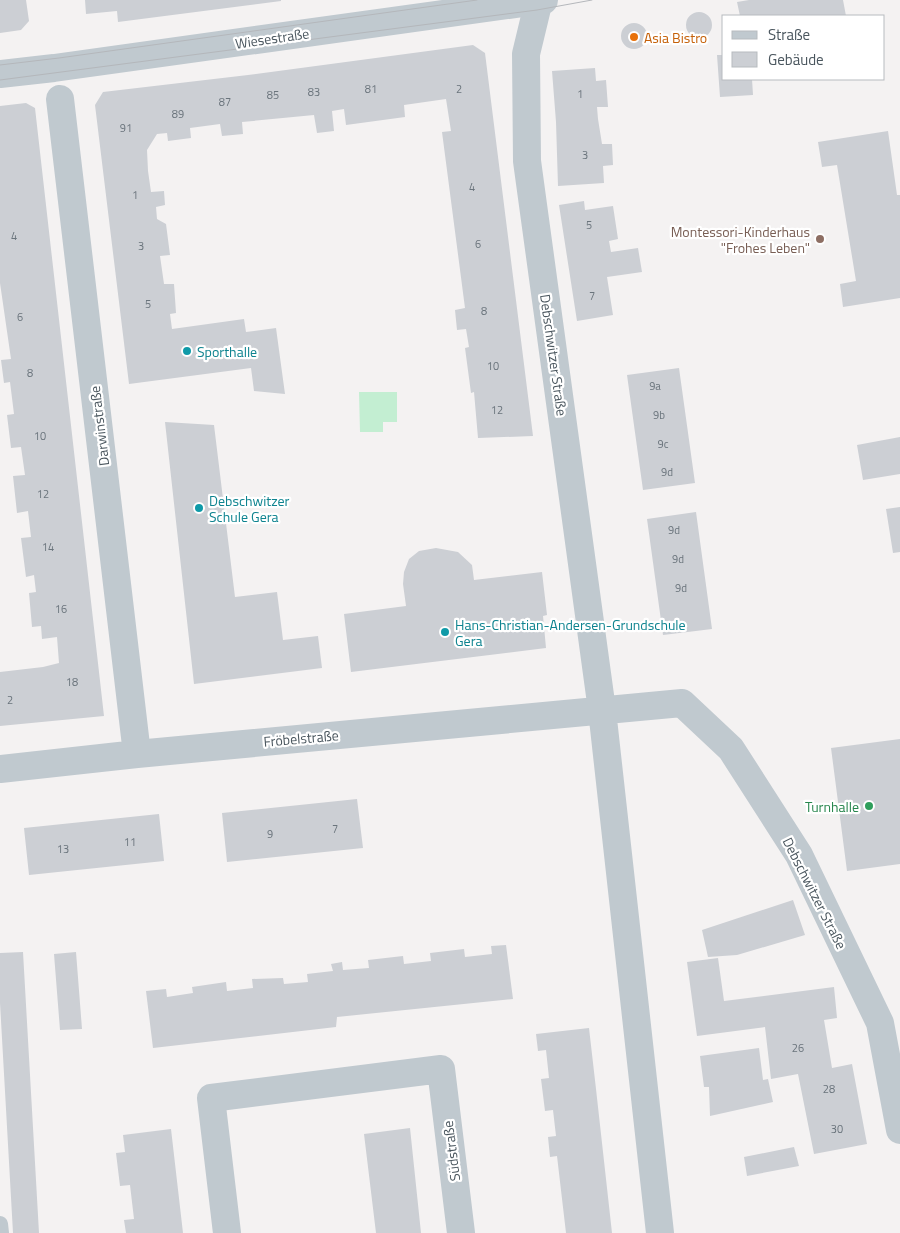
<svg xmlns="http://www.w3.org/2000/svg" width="900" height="1233" viewBox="0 0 900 1233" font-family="'Titillium Web',sans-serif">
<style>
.green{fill:#c3eed2}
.building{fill:#cccfd4}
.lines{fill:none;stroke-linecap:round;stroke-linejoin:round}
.service{stroke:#c0c9cf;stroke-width:16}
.minor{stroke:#c0c9cf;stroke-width:28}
.tertiary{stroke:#c0c9cf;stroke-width:28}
.tram{stroke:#b4b7bb;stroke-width:1}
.food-dot{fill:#e8710a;stroke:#fff;stroke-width:2}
.education-dot{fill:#8d6e63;stroke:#fff;stroke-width:2}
.culture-dot{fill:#0f9aa8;stroke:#fff;stroke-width:2}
.leisure-dot{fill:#2e9e5b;stroke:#fff;stroke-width:2}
.labels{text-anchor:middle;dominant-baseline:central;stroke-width:4.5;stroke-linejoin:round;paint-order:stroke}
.number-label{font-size:11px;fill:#6a747c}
.food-label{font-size:14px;fill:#c56008;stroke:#fff;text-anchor:start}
.street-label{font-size:14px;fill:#4a565e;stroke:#fff}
.education-label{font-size:14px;fill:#785e54;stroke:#fff;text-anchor:end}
.culture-label{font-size:14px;fill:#0d838f;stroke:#fff;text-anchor:start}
.leisure-label{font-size:14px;fill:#27864d;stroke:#fff;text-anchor:end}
</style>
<rect width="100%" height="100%" fill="#f4f2f2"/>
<!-- green -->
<path class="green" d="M359 392H397V422H383V432H360Z"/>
<!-- building -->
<path class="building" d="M0 0H26L29 21 21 30 0 33Z
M85 0H281V1L118 22 117 11 86 14Z
M749 0H843L846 16H740L737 2Z
M686 25a13 13 0 1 1 26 0a13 13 0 1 1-26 0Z
M621 36a13 13 0 1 1 26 0a13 13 0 1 1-26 0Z
M473 45 485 53 533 436 478 438 474 392 471 393 465 348 469 347 466 329 457 330 455 310 465 308 442 132 451 131 446 99 404 105 405 117 346 125 344 109 332 111 334 131 317 133 314 115 242 122 243 134 222 136 220 124 190 128 191 138 168 141 167 133 157 134 147 150 148 171 151 192 164 191 165 205 156 207 157 219 166 224 170 255 160 256 164 284H174L176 313 170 314 172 329 244 319 246 332 276 328 285 394 254 391 251 368 129 384 95 105 103 92 248 75Z
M717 55H724V79H752L753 95 720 97Z
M595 68 596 81 606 80 608 107H597L598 119 602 144H612L613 165 603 166 604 183 558 186 556 122 552 71Z
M26 103 35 108 104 716 0 726V672L43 667 59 663 57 637 42 639 41 626 32 627 29 593 36 592 34 575 26 577 21 538 31 537 28 511 17 513 13 476 25 475 21 447 11 448 7 415 14 414 10 382 4 383 1 360 11 359 0 283V106Z
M888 131 897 195H900V298L843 307 840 284 856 281 837 165 822 167 818 142Z
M584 201 585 210 613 206 618 239 609 241 611 252 638 248 642 272 607 277 613 315 577 321 559 205Z
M679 368 695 483 643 490 627 375Z
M165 422 214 425 235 597 277 592 283 640 318 636 322 668 194 684Z
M900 437V474L863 480 857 445Z
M900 507V552L893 553 886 509Z
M696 512 712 629 663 635 647 519Z
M436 548 458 552 472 565 474 580 542 572 547 615 543 616 546 648 351 672 344 614 406 606 403 584 404 572 409 559 419 551Z
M900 739V864L847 871 831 748Z
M357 799 363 848 227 862 222 813Z
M159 814 164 861 29 875 24 828Z
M793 900 805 935 737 955 708 957 702 930Z
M506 945 513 999 337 1017 336 1027 153 1048 146 991 166 989 167 997 193 993 192 987 226 982 227 991 253 988 252 979 283 978 284 984 308 982 307 974 333 971 331 964 342 962 343 970 369 968 368 960 403 956 404 964 431 961 430 953 464 949 465 957 492 954 491 946Z
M23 952 39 1233H13L0 1003V953Z
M76 952 82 1029 60 1030 54 954Z
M718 958 724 1001 834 987 837 1018 824 1020 832 1068 852 1064 867 1144 814 1154 798 1074 771 1079 765 1027 697 1036 687 962Z
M589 1028 596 1089 612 1233H566L557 1156 550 1157 548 1137 556 1136 553 1110 545 1111 541 1079 549 1078 546 1050 538 1051 536 1034Z
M759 1048 763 1080 768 1079 773 1102 710 1116 709 1087H704L700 1056Z
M410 1128 421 1233H376L364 1134Z
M171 1129 183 1233H126L124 1220 134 1219 130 1185 120 1186 116 1153 125 1152 123 1135Z
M794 1147 799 1166 747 1176 744 1157Z"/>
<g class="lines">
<!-- service -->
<path class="service" d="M0 1224 1 1233"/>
<!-- minor -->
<path class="minor" d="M539 0 526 54 527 161 602 710 660 1233
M60 99 137 754
M0 769 137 754 682 703 731 749 799 855 880 1023 900 1130
M227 1233 211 1098 441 1069 461 1233"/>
<!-- tertiary -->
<path class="tertiary" d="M0 74 54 68 544 0"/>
<!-- tram -->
<path class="tram" d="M0 65 59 58 477 0
M0 80 537 10 592 0"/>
</g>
<!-- markers -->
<circle class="food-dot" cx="634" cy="37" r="5"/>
<circle class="education-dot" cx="820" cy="239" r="5"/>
<g class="culture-dot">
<circle cx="187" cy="351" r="5"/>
<circle cx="199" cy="508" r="5"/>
<circle cx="445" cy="632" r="5"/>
</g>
<circle class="leisure-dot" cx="869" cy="806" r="5"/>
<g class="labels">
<!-- number labels -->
<g class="number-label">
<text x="371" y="89">81</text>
<text x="459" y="89">2</text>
<text x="314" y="92">83</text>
<text x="580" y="94">1</text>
<text x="273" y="95">85</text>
<text x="225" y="102">87</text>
<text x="178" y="114">89</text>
<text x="126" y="128">91</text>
<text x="585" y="155">3</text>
<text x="472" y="187">4</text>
<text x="135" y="195">1</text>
<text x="589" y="225">5</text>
<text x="14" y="236">4</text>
<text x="478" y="244">6</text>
<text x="141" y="246">3</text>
<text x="592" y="296">7</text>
<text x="148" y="304">5</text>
<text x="484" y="311">8</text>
<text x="20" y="317">6</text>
<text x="493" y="366">10</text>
<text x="30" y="373">8</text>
<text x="655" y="386">9a</text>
<text x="497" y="410">12</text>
<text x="659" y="415">9b</text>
<text x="40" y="436">10</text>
<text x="663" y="444">9c</text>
<text x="667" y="472">9d</text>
<text x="43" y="494">12</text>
<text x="674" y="530">9d</text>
<text x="48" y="547">14</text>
<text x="678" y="559">9d</text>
<text x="681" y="588">9d</text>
<text x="61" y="609">16</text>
<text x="72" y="682">18</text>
<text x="10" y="700">2</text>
<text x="335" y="829">7</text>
<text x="270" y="834">9</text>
<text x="130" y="842">11</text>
<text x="63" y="849">13</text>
<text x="798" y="1048">26</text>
<text x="829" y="1089">28</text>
<text x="837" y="1129">30</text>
</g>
<!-- food labels -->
<g class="food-label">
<text x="644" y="37">Asia Bistro</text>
</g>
<!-- street labels -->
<g class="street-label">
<text transform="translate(272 38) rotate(-8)">Wiesestraße</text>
<text transform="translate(554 355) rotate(82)">Debschwitzer Straße</text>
<text transform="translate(99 426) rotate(-97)">Darwinstraße</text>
<text transform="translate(301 738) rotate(-5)">Fröbelstraße</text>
<text transform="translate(815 893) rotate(63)">Debschwitzer Straße</text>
<text transform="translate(451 1151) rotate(-97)">Südstraße</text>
</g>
<!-- education labels -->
<g class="education-label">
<text x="810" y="231">Montessori-Kinderhaus<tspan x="810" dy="16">"Frohes Leben"</tspan></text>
</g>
<!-- culture labels -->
<g class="culture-label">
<text x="197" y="351">Sporthalle</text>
<text x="209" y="500">Debschwitzer<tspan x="209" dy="16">Schule Gera</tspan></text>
<text x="455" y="624">Hans-Christian-Andersen-Grundschule<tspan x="455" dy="16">Gera</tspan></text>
</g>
<!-- leisure labels -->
<g class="leisure-label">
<text x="859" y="806">Turnhalle</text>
</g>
</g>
<!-- legend -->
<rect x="722" y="15" width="162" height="65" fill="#ffffff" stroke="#b7bbbf"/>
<rect x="732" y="31" width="25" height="8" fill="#c0c9cf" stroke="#b7bbbf"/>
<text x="768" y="40" font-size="15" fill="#4a565e">Straße</text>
<rect x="732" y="52" width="25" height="15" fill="#cccfd4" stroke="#b7bbbf"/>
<text x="768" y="65" font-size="15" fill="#4a565e">Gebäude</text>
</svg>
